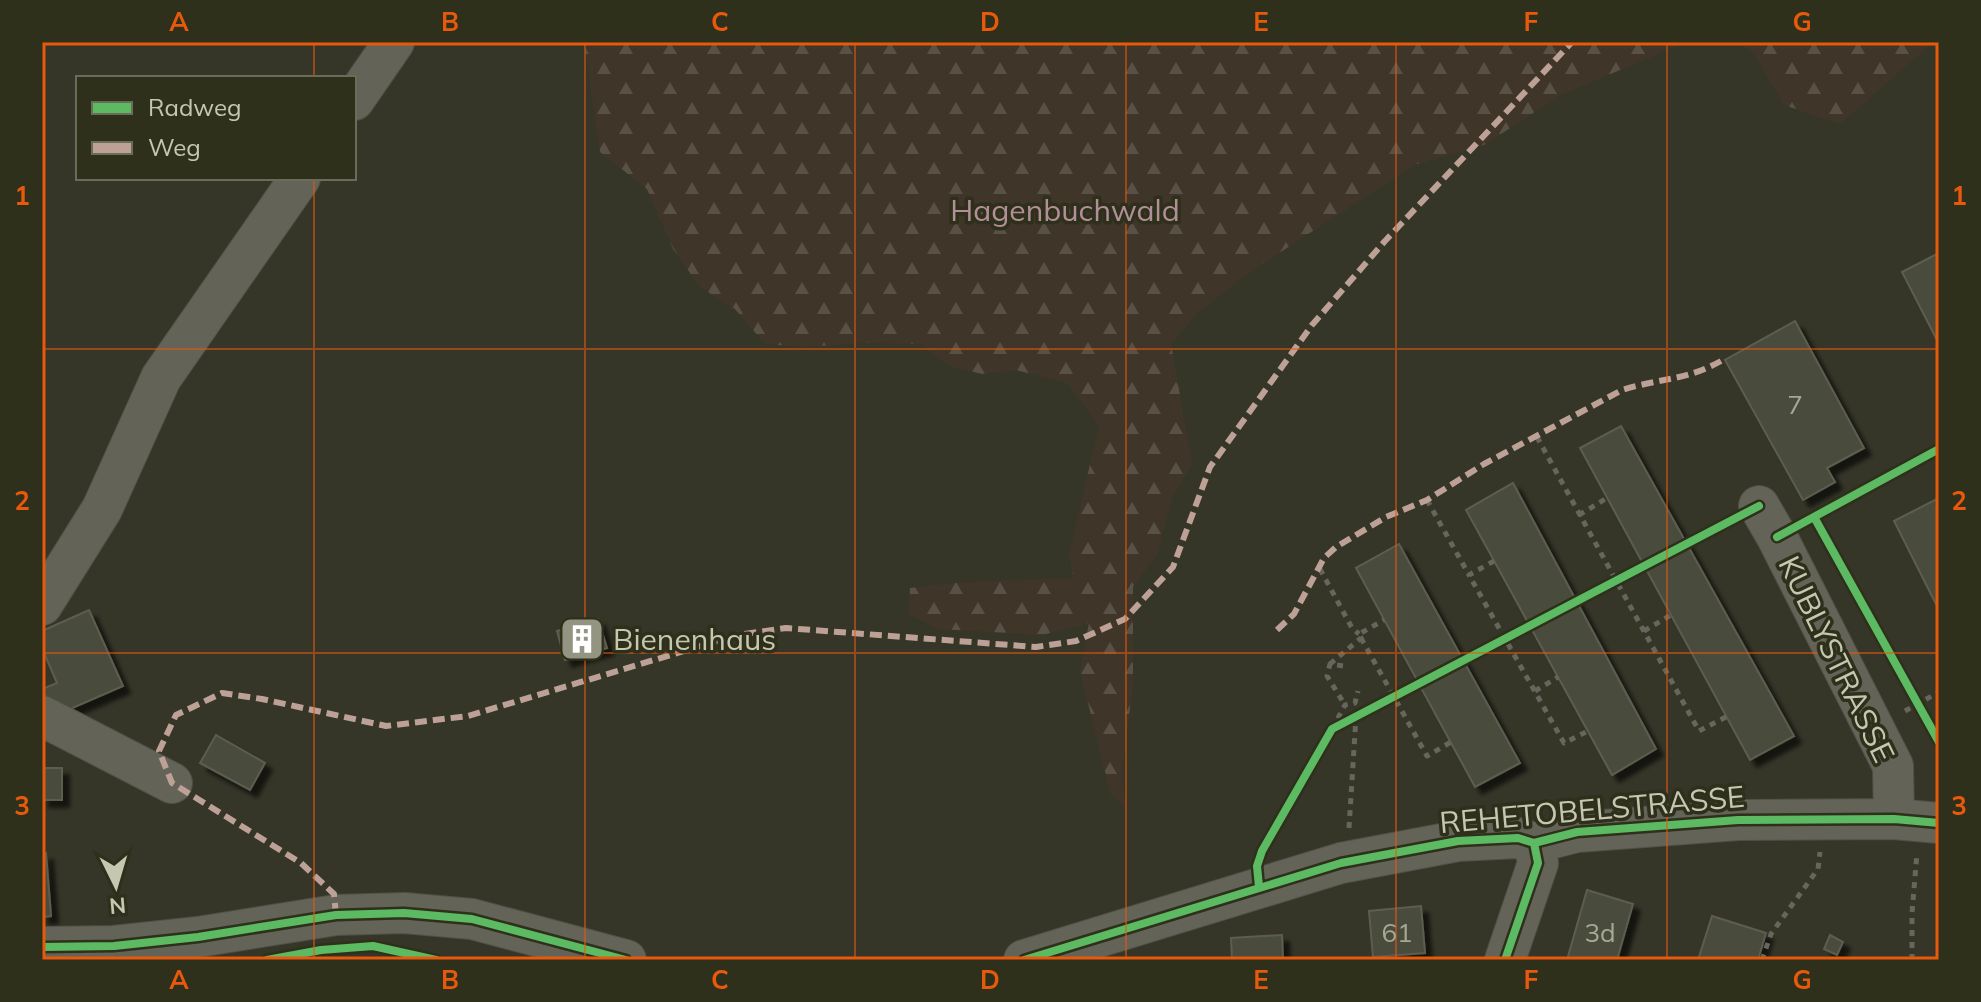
<svg xmlns="http://www.w3.org/2000/svg" width="1981" height="1002" viewBox="0 0 1981 1002" font-family="Mulish,sans-serif">
<style>
.forest{fill:url(#forest-firs)}
.building{fill:#4a4b3e;stroke:#5d5d50;stroke-width:2;filter:url(#shadow)}
.lines{fill:none;stroke-linecap:round;stroke-linejoin:round}
.minor-casing{stroke:#505046;stroke-width:42}
.path{stroke:#67665c;stroke-width:5;stroke-dasharray:6 6;stroke-linecap:butt}
.minor{stroke:#636358;stroke-width:40}
.quiet{stroke:#bda197;stroke-width:6;stroke-dasharray:12 6;stroke-linecap:butt}
.cycleway-casing{stroke:#2f301b;stroke-width:13}
.cycleway{stroke:#5cba63;stroke-width:8}
.grid{fill:none;stroke:#e8590c;stroke-width:2;stroke-opacity:0.55}
.labels{text-anchor:middle;dominant-baseline:central;stroke-width:7;stroke-linejoin:round;paint-order:stroke}
.number-label{font-size:26px;fill:#a7a894}
.park-label{font-size:30px;fill:#b28e99;stroke:#2f301b}
.poi-label{font-size:30px;fill:#c6c7b1;stroke:#2f301b;text-anchor:start}
.street-label{font-size:30px;fill:#c6c7b1;stroke:#2f301b}
.neatline{fill:none;stroke:#e8590c;stroke-width:3}
.grid-label{font-size:26px;text-anchor:middle;font-weight:bold;fill:#e8590c}
</style>
<defs>
<pattern id="forest-firs" width="22" height="20" patternUnits="userSpaceOnUse" patternTransform="scale(2)"><rect width="22" height="20" fill="#403529"/><path d="M5 1l3.5 6h-7zM16 11l3.5 6h-7z" fill="#5a5146"/></pattern>
<filter id="shadow"><feDropShadow dx="7" dy="7" stdDeviation="2" flood-color="#0009"/></filter>
</defs>
<rect width="100%" height="100%" fill="#353528"/>
<!-- forest -->
<path class="forest" d="M584 42H1686L1561 95 1484 145 1414 165 1247 274 1197 313 1171 344 1192 464 1172 498 1157 554 1133 587V683L1122 774 1125 806 1111 795 1080 671 1089 623 1042 635 938 629 909 614 910 588 955 583 1073 578 1069 556 1099 425 1067 383 1016 370 982 374 949 366 920 344 866 343 802 347 765 344 735 309 700 287 673 249 647 189 600 152Z
M1735 42H1933L1840 124 1784 105 1754 53Z"/>
<!-- building -->
<path class="building" d="M1939 253V344L1902 272Z
M1795 321 1864 448 1827 468 1835 482 1803 500 1725 360Z
M1621 426 1794 736 1750 760 1580 448Z
M1513 483 1656 749 1612 775 1466 510Z
M1939 498V610L1894 521Z
M1399 544 1520 763 1475 787 1356 568Z
M89 610 123 686 54 716 42 689 57 683 42 648V631Z
M598 619 607 648 565 660 557 631Z
M216 735 265 763 250 790 200 763Z
M42 768H62V800H42Z
M46 853 51 916 42 917V854Z
M1587 890 1633 904 1617 960H1567Z
M1421 906 1425 953 1373 957 1369 911Z
M1712 916 1766 933 1758 960H1698Z
M1282 935 1283 960H1232L1231 938Z
M1830 935 1843 942 1837 955 1824 949Z"/>
<g class="lines">
<!-- minor casing -->
<g class="minor-casing">
<path id="minor" d="M354 100 394 42
M1759 506 1777 537 1893 766 1894 819
M42 605 102 509 161 378 300 178
M42 716 172 783
M42 947 114 946 198 937 336 915 404 913 472 919 626 960
M1024 960 1341 863 1458 841 1518 838 1534 843 1577 832 1738 820 1894 819 1939 823
M1505 960 1538 863 1534 843"/>
</g>
<!-- path -->
<path class="path" d="M1537 437 1699 731 1726 717
M1427 500 1469 575
M1579 515 1607 498
M1494 561 1469 575 1564 743 1588 731
M1320 569 1352 628 1359 634
M1644 631 1671 615
M1361 638 1427 756 1451 742
M1330 664 1361 638 1359 634 1384 620
M1343 666 1330 664 1327 676 1345 705
M1535 691 1558 677
M1905 711 1939 692
M1332 729 1345 705 1355 703 1358 691
M1349 828 1356 717
M1762 960 1771 934 1818 869 1820 852
M1912 960V913L1917 853"/>
<!-- minor -->
<use href="#minor" class="minor"/>
<!-- quiet -->
<path class="quiet" d="M1277 630 1294 614 1324 558 1336 547 1386 517 1427 500 1484 464 1622 390C1660 378 1685 381 1721 361
M336 915 334 894 301 863 172 783 159 751 176 715 222 693 262 699 386 726 468 716 737 635 786 628 1036 647 1076 641 1125 619 1173 567 1210 467 1312 325 1385 241 1572 42"/>
<!-- cycleway casing -->
<g class="cycleway-casing">
<path id="cycleway" d="M1814 517 1939 742
M1777 537 1939 449
M1259 887 1257 866 1262 851 1332 729 1759 506
M42 947 114 946 198 937 336 915 404 913 472 919 626 960
M267 960 321 950 373 946 436 960
M1024 960 1341 863 1458 841 1518 838 1534 843 1577 832 1738 820 1894 819 1939 823
M1505 960 1538 863 1534 843"/>
</g>
<!-- cycleway -->
<use href="#cycleway" class="cycleway"/>
</g>
<!-- grid -->
<path class="grid" d="M314 42V78M585 42V960M855 42V960M1126 42V960M1396 42V960M1667 42V960M314 178V960M42 349H1939M42 653H1939"/>
<!-- icons -->
<defs>
<g id="building-square" transform="scale(2.3)"><rect x="-9" y="-9" width="18" height="18" rx="4" fill="#939481" stroke="#2f301b"/><path d="M-4-6H4V6H1V3H-1V6H-4ZM-2.5-4.3h1.7v1.8h-1.7ZM.8-4.3h1.7v1.8H.8ZM-2.5-1h1.7V.8h-1.7ZM.8-1h1.7V.8H.8Z" fill="#fff"/></g>
</defs>
<g fill-rule="evenodd">
<use href="#building-square" x="582" y="639"/>
</g>
<g class="labels">
<!-- number labels -->
<g class="number-label">
<text x="1795" y="404">7</text>
<text x="1397" y="932">61</text>
<text x="1600" y="932">3d</text>
</g>
<!-- park labels -->
<g class="park-label">
<text x="1065" y="210">Hagenbuchwald</text>
</g>
<!-- poi labels -->
<g class="poi-label">
<text x="613" y="639">Bienenhaus</text>
</g>
<!-- street labels -->
<g class="street-label">
<text transform="translate(1837 659) rotate(64)">KUBLYSTRASSE</text>
<text transform="translate(1592 809) rotate(-5)">REHETOBELSTRASSE</text>
</g>
</g>
<!-- border -->
<rect width="1981" height="1002" fill="none" stroke="#2f301b" stroke-width="88"/>
<!-- legend -->
<rect x="76" y="76" width="280" height="104" fill="#2f301b" stroke="#6b6c57" stroke-width="2"/>
<rect x="92" y="102" width="40" height="12" fill="#5cba63" stroke="#6b6c57" stroke-width="2"/>
<text x="148" y="116" font-size="24" fill="#c6c7b1">Radweg</text>
<rect x="92" y="142" width="40" height="12" fill="#bda197" stroke="#6b6c57" stroke-width="2"/>
<text x="148" y="156" font-size="24" fill="#c6c7b1">Weg</text>
<!-- north arrow -->
<g transform="translate(116 886) rotate(175)" stroke="#2f301b" stroke-width="6" paint-order="stroke">
<path d="M0-6L14 30L0 20L-14 30Z" fill="#c6c7b1"/>
<text y="-12" font-size="22" font-weight="bold" text-anchor="middle" fill="#c6c7b1">N</text>
</g>
<rect x="44" y="44" width="1893" height="914" class="neatline"/>
<g class="grid-label">
<text x="179" y="31">A</text>
<text x="450" y="31">B</text>
<text x="720" y="31">C</text>
<text x="990" y="31">D</text>
<text x="1261" y="31">E</text>
<text x="1531" y="31">F</text>
<text x="1802" y="31">G</text>
<text x="22" y="205">1</text>
<text x="1959" y="205">1</text>
<text x="22" y="510">2</text>
<text x="1959" y="510">2</text>
<text x="22" y="815">3</text>
<text x="1959" y="815">3</text>
<text x="179" y="989">A</text>
<text x="450" y="989">B</text>
<text x="720" y="989">C</text>
<text x="990" y="989">D</text>
<text x="1261" y="989">E</text>
<text x="1531" y="989">F</text>
<text x="1802" y="989">G</text>
</g>
</svg>
